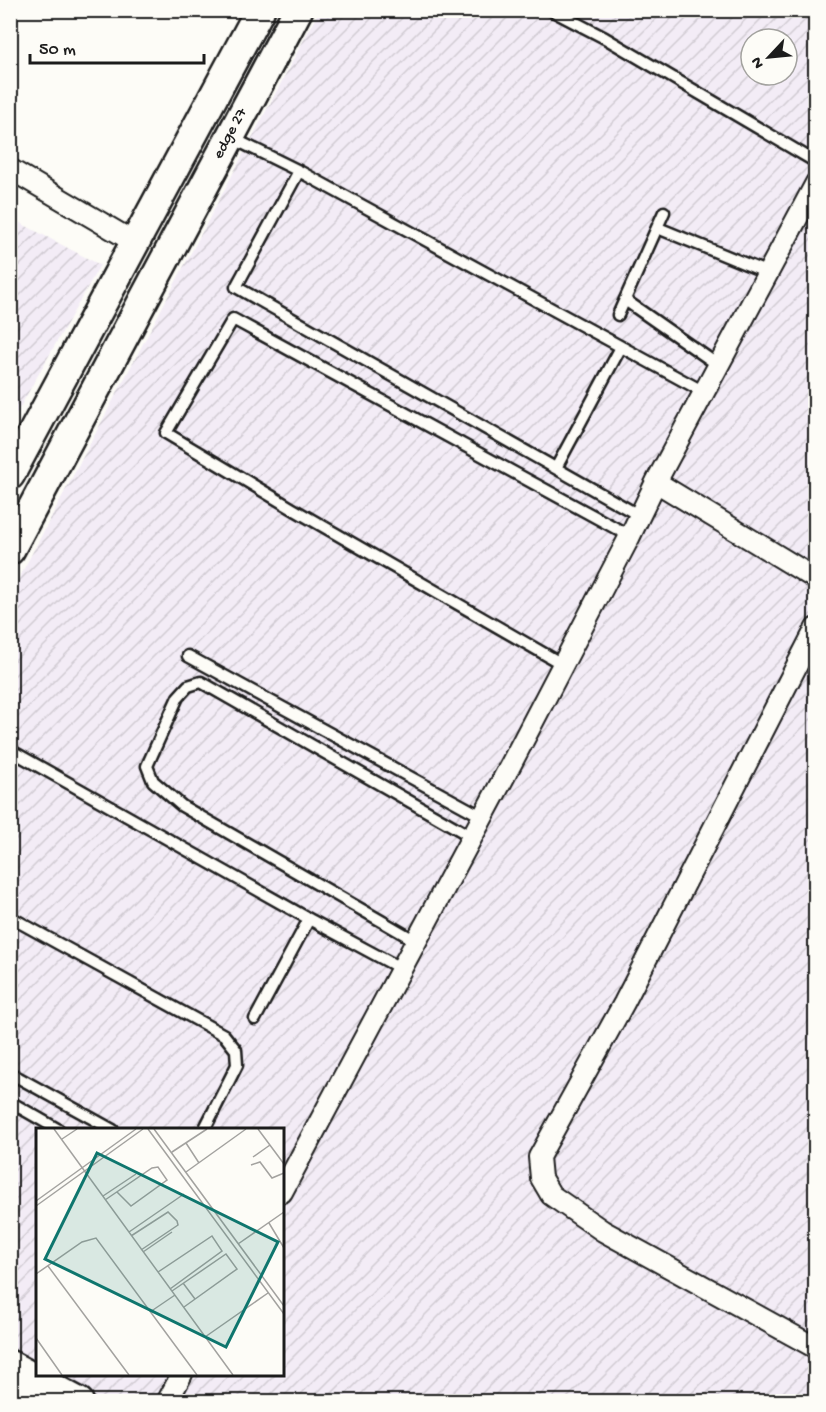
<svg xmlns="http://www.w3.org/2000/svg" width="826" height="1412" viewBox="0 0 826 1412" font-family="'Gochi Hand',sans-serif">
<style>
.industrial{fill:url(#industrial-furrows);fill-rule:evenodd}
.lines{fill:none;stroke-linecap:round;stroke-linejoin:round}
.lane-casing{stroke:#1c1c1c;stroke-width:15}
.street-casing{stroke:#1c1c1c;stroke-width:24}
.secondary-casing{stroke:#1c1c1c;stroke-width:33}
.lane{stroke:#fdfcf7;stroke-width:10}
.street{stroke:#fdfcf7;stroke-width:20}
.secondary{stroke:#fdfcf7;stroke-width:28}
.labels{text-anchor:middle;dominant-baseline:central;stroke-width:5;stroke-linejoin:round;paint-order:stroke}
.street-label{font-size:16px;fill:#1c1c1c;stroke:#fdfcf7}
.inset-road{fill:none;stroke:#a3a29f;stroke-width:1.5}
.view{fill:#0f766e;fill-opacity:0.15;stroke:#0f766e;stroke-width:3}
.inset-edge{fill:none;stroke:#1c1c1c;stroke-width:3}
</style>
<defs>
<pattern id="industrial-furrows" width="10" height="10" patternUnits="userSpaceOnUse" patternTransform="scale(1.5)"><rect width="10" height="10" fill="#f3ecf6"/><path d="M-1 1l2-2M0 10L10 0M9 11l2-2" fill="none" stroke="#d0cad2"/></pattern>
</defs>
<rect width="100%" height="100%" fill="#fdfcf7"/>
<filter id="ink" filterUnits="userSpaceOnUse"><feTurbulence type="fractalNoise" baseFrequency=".0167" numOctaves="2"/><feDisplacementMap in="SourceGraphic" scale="12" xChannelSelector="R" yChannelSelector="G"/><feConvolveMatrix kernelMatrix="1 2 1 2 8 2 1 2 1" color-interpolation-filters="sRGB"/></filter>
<g filter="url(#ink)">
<!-- industrial -->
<path class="industrial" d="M319 11H815V1401H11L10 595ZM751 39H787V75H751ZM38 1130H282V1374H38Z
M11 218 100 265 11 423Z"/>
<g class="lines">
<!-- lane casing -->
<g class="lane-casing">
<path id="lane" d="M551 10 605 38 816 162
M232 138 299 171
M658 228 768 273
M625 300 718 365
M618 315 664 212
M556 468 621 347
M640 516 236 287 299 171 704 392
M188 656 483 817
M562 664 293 509 166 433 233 319 630 536
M10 750 309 919 402 969
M10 917 224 1035 236 1050 237 1065 204 1130
M416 941 182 806 153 781 147 766 178 697 188 686 201 682 472 837
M255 1019 309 919
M10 1073 113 1130
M12 1103 59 1130"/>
</g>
<!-- street casing -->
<g class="street-casing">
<path id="street" d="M10 169 134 242
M656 482 816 579
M816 628 624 1003 539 1157 541 1178 551 1195 603 1231 816 1348
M282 1192 510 766 630 536 656 482 816 183
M167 1402 182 1374"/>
</g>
<!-- secondary casing -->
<g class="secondary-casing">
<path id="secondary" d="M10 475 260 10
M10 550 298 10
M10 1365 79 1402
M10 1395 23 1402"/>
</g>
<!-- lane -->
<use href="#lane" class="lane"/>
<!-- street -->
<use href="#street" class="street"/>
<!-- secondary -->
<use href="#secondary" class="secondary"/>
</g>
</g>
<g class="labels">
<!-- street labels -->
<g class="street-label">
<text transform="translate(231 134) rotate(-62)">edge 27</text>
</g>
</g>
<!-- overview -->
<g transform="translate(36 1128)">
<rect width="248" height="248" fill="#fdfcf7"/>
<path class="inset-road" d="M18 1 197 247M112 1 248 186M118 1 248 178M222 1 248 36M26 11 41 1M150 15 163 35M136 24 171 1M217 29 234 17M215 37 224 34 236 50 248 45M150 44 210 1M67 68 100 46M69 72 116 40 122 39 131 52 95 78 81 64M0 73 100 1M0 78 107 1M233 95 248 120M93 104 148 66M95 108 132 84 141 93 142 97 105 122M202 116 248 84M107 124 136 104M12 138 93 247M122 144 176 108 186 123 134 161M0 146 46 114 60 110 161 247M147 155 159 171M136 163 190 126 201 141 148 179M114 184 139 167M169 209 232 165M0 210 26 247"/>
<path class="view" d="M61 25 242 114 190 219 9 131Z"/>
<rect width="248" height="248" class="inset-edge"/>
</g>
<!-- margin -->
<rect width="826" height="1412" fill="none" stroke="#fdfcf7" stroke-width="36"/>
<rect x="18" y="18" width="790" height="1376" fill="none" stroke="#1c1c1c" stroke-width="2" filter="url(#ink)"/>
<!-- north arrow -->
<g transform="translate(769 57) rotate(244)"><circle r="28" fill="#fdfcf7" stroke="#a3a29f" stroke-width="1.5"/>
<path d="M0-4.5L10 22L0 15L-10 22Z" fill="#1c1c1c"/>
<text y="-9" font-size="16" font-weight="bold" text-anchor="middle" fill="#1c1c1c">N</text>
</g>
<!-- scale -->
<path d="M30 54v9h174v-9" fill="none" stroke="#1c1c1c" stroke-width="3"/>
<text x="39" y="54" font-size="18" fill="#1c1c1c" stroke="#fdfcf7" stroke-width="4.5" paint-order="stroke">50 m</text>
</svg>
